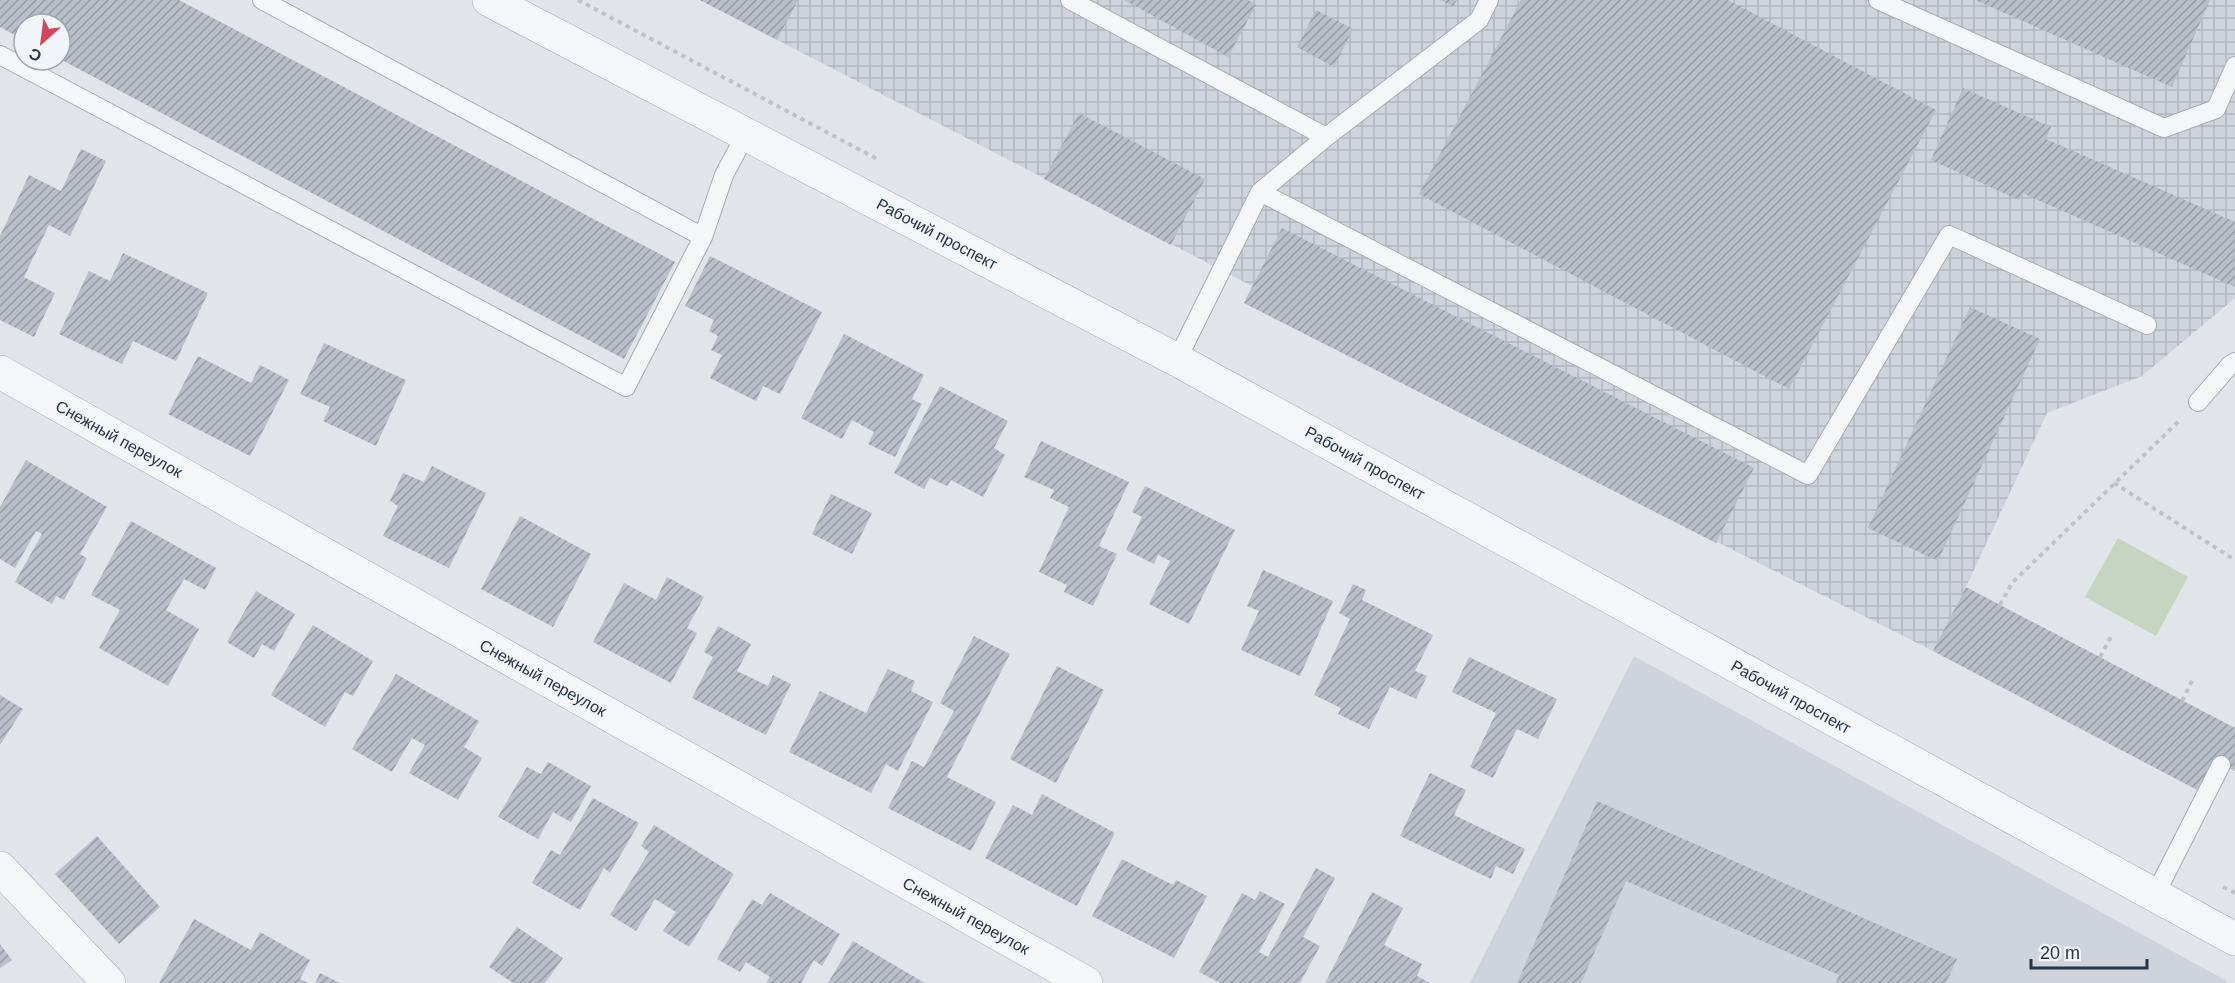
<svg xmlns="http://www.w3.org/2000/svg" width="2235" height="983" viewBox="0 0 2235 983" font-family="Helvetica,sans-serif">
<style>
.built{fill:#cfd4dc}
.industrial{fill:url(#industrial-grid)}
.green{fill:#c7d4c2}
.building{fill:url(#building-hatch)}
.lines{fill:none;stroke-linecap:round;stroke-linejoin:round}
.service-casing{stroke:#a6acb5;stroke-width:20}
.minor-casing{stroke:#a6acb5;stroke-width:34}
.tertiary-casing{stroke:#a6acb5;stroke-width:34}
.path{stroke:#bfc3c9;stroke-width:4;stroke-dasharray:4.5 4.5;stroke-linecap:butt}
.service{stroke:#f4f6f8;stroke-width:18}
.minor{stroke:#f4f6f8;stroke-width:33}
.tertiary{stroke:#f4f6f8;stroke-width:33}
.labels{text-anchor:middle;dominant-baseline:central;stroke-width:4.5;stroke-linejoin:round;paint-order:stroke}
.street-label{font-size:16px;fill:#293343;stroke:#f1f4f8}
</style>
<defs>
<pattern id="industrial-grid" width="8" height="8" patternUnits="userSpaceOnUse" patternTransform="scale(1.5)"><rect width="8" height="8" fill="#cfd4dc"/><path d="M0 4h8M4 0v8" fill="none" stroke="#b2b6be"/></pattern>
<pattern id="building-hatch" width="6" height="6" patternUnits="userSpaceOnUse" patternTransform="scale(1.5)"><rect width="6" height="6" fill="#b9bec8"/><path d="M-1 1l2-2M0 6l6-6M5 7l2-2" fill="none" stroke="#969ba4"/></pattern>
</defs>
<rect width="100%" height="100%" fill="#e1e5ea"/>
<!-- built -->
<path class="built" d="M1634 656 2227 981 2226 983H1470Z"/>
<!-- industrial -->
<path class="industrial" d="M700 0H2235V298L2142 376 2047 413 1966 587 1933 651 1244 303 1252 286Z"/>
<!-- green -->
<path class="green" d="M2118 538 2188 577 2156 636 2085 597Z"/>
<!-- building -->
<path class="building" d="M0 0H179L675 262 624 359 60 59V24H24V40L0 27Z
M700 0H798L777 40Z
M1124 0H1248L1256 5 1228 57Z
M1440 0H1457L1453 6Z
M1521 0H1728L1936 110 1789 389 1419 194Z
M1975 0H2210L2172 87Z
M1316 10 1353 29 1334 67 1297 47Z
M1963 88 2051 127 2046 139 2235 222V287L2022 193 2019 200 1931 160Z
M1079 113 1205 179 1171 245 1044 179Z
M81 149 106 161 70 236 49 225 24 277 55 293 34 337 0 320V236L29 175 61 191Z
M1282 228 1754 468 1716 543 1244 303Z
M123 253 208 293 176 361 133 341 122 364 59 334 89 271 110 281Z
M710 256 822 312 780 394 763 386 756 401 710 378 722 355 711 350 718 336 709 331 714 320 685 306Z
M1970 307 2040 339 1938 561 1868 528Z
M844 334 924 375 912 399 922 404 895 457 868 444 874 432 852 420 842 439 801 418Z
M324 343 406 380 376 446 323 421 330 407 300 394Z
M198 356 251 383 260 365 289 380 250 456 168 414Z
M940 386 1008 421 994 448 1005 455 983 497 951 480 947 486 930 478 924 489 894 473Z
M1041 441 1129 482 1099 546 1117 554 1093 606 1064 592 1067 585 1039 572 1069 507 1050 498 1054 490 1024 477Z
M26 460 107 507 80 554 87 558 64 600 56 596 52 604 15 582 42 534 36 531 15 568 0 559V507Z
M432 466 486 493 449 568 383 536 398 506 390 501 403 473 424 482Z
M1145 486 1235 530 1189 624 1149 604 1170 561 1158 555 1154 564 1126 550 1142 517 1132 512Z
M831 494 872 513 852 554 812 534Z
M520 516 591 554 553 627 481 589Z
M131 521 216 568 205 590 184 579 166 610 199 629 168 686 99 648 120 610 91 595Z
M1263 570 1333 601 1300 676 1241 650 1259 611 1247 606Z
M667 577 704 597 687 628 697 633 671 683 593 642 624 583 656 600Z
M1353 584 1366 590 1362 600 1433 635 1415 671 1427 676 1416 699 1390 687 1369 729 1338 714 1341 708 1314 695 1350 619 1339 613Z
M1966 587 2235 728V771L2213 760 2197 790 1933 651Z
M256 591 295 614 274 651 262 644 254 658 227 642Z
M313 625 373 661 353 696 345 692 325 727 271 695Z
M718 626 751 644 737 671 768 686 773 675 791 684 766 735 692 698 713 657 704 652Z
M974 636 1010 654 947 777 996 802 971 851 888 808 912 761 924 767 954 711 940 703Z
M1469 657 1557 699 1538 739 1517 729 1493 778 1470 767 1496 713 1452 692Z
M1057 666 1104 690 1056 783 1010 759Z
M888 669 915 681 911 691 933 702 898 771 886 764 871 793 789 752 820 691 866 713Z
M396 674 479 721 464 747 482 758 458 800 409 773 425 745 412 738 392 772 352 749Z
M0 695 23 709 0 745Z
M548 762 591 786 571 822 553 812 538 839 498 817 527 767 541 774Z
M1430 773 1466 790 1454 815 1525 849 1513 874 1496 866 1491 879 1400 836Z
M1042 794 1115 833 1077 906 985 858 1013 805 1032 815Z
M593 798 639 823 610 873 604 868 580 910 532 883 551 850 560 855Z
M1597 801 1957 959 1946 983H1836L1839 975 1626 881 1581 983H1517Z
M654 825 734 874 689 947 663 931 676 912 655 899 636 931 610 915 649 852 641 846Z
M97 836 160 907 119 944 55 874Z
M1122 859 1173 885 1176 880 1207 896 1174 958 1092 916Z
M1316 868 1335 878 1303 937 1320 946 1300 983H1220L1199 972 1242 893 1255 900 1260 891 1285 904 1259 952 1268 957Z
M1372 892 1403 908 1384 945 1422 964 1417 976 1430 983H1325Z
M770 893 840 934 822 966 814 960 801 983H766L770 977 746 962 740 972 717 959 752 899 762 905Z
M194 919 251 950 260 932 310 960 300 979 308 983H159Z
M517 927 563 958 545 983H513L489 967Z
M853 941 925 983H828Z
M0 944 12 960 0 968Z
M320 973 340 983H315Z"/>
<g class="lines">
<!-- service casing -->
<g class="service-casing">
<path id="service" d="M262 0 703 237
M1070 0 1326 137
M1878 0 2164 128 2216 109 2235 66
M0 55 626 387 703 237 724 175 746 134
M1260 192 1326 137 1479 20 1489 0
M1177 360 1260 192 1808 475 1949 235 2147 325
M2198 402 2230 365 2235 362
M2155 895 2221 765"/>
</g>
<!-- minor casing -->
<g class="minor-casing">
<path id="minor" d="M0 372 1086 983
M0 868 109 983"/>
</g>
<!-- tertiary casing -->
<g class="tertiary-casing">
<path id="tertiary" d="M489 0 1177 360 2235 939"/>
</g>
<!-- path -->
<path class="path" d="M578 0 879 160
M2114 483 2235 560
M2000 605 2012 583 2179 421
M2100 657 2112 635
M2182 701 2194 677
M2223 887 2235 893"/>
<!-- service -->
<use href="#service" class="service"/>
<!-- minor -->
<use href="#minor" class="minor"/>
<!-- tertiary -->
<use href="#tertiary" class="tertiary"/>
</g>
<g class="labels">
<!-- street labels -->
<g class="street-label">
<text transform="translate(937 234) rotate(28)">Рабочий проспект</text>
<text transform="translate(119 439) rotate(29)">Снежный переулок</text>
<text transform="translate(1365 463) rotate(29)">Рабочий проспект</text>
<text transform="translate(543 678) rotate(29)">Снежный переулок</text>
<text transform="translate(1791 697) rotate(29)">Рабочий проспект</text>
<text transform="translate(966 916) rotate(29)">Снежный переулок</text>
</g>
</g>
<!-- north arrow -->
<g transform="translate(42 42) rotate(208)"><circle r="28" fill="#f1f4f8" stroke="#a1a7b0" stroke-width="1.5"/>
<path d="M0-4.5L10 22L0 15L-10 22Z" fill="#d1455e"/>
<text y="-9" font-size="16" font-weight="bold" text-anchor="middle" fill="#293343">С</text>
</g>
<!-- scale -->
<path d="M2031 959v9h116v-9" fill="none" stroke="#293343" stroke-width="3"/>
<text x="2040" y="959" font-size="18" fill="#293343" stroke="#f1f4f8" stroke-width="4.5" paint-order="stroke">20 m</text>
</svg>
